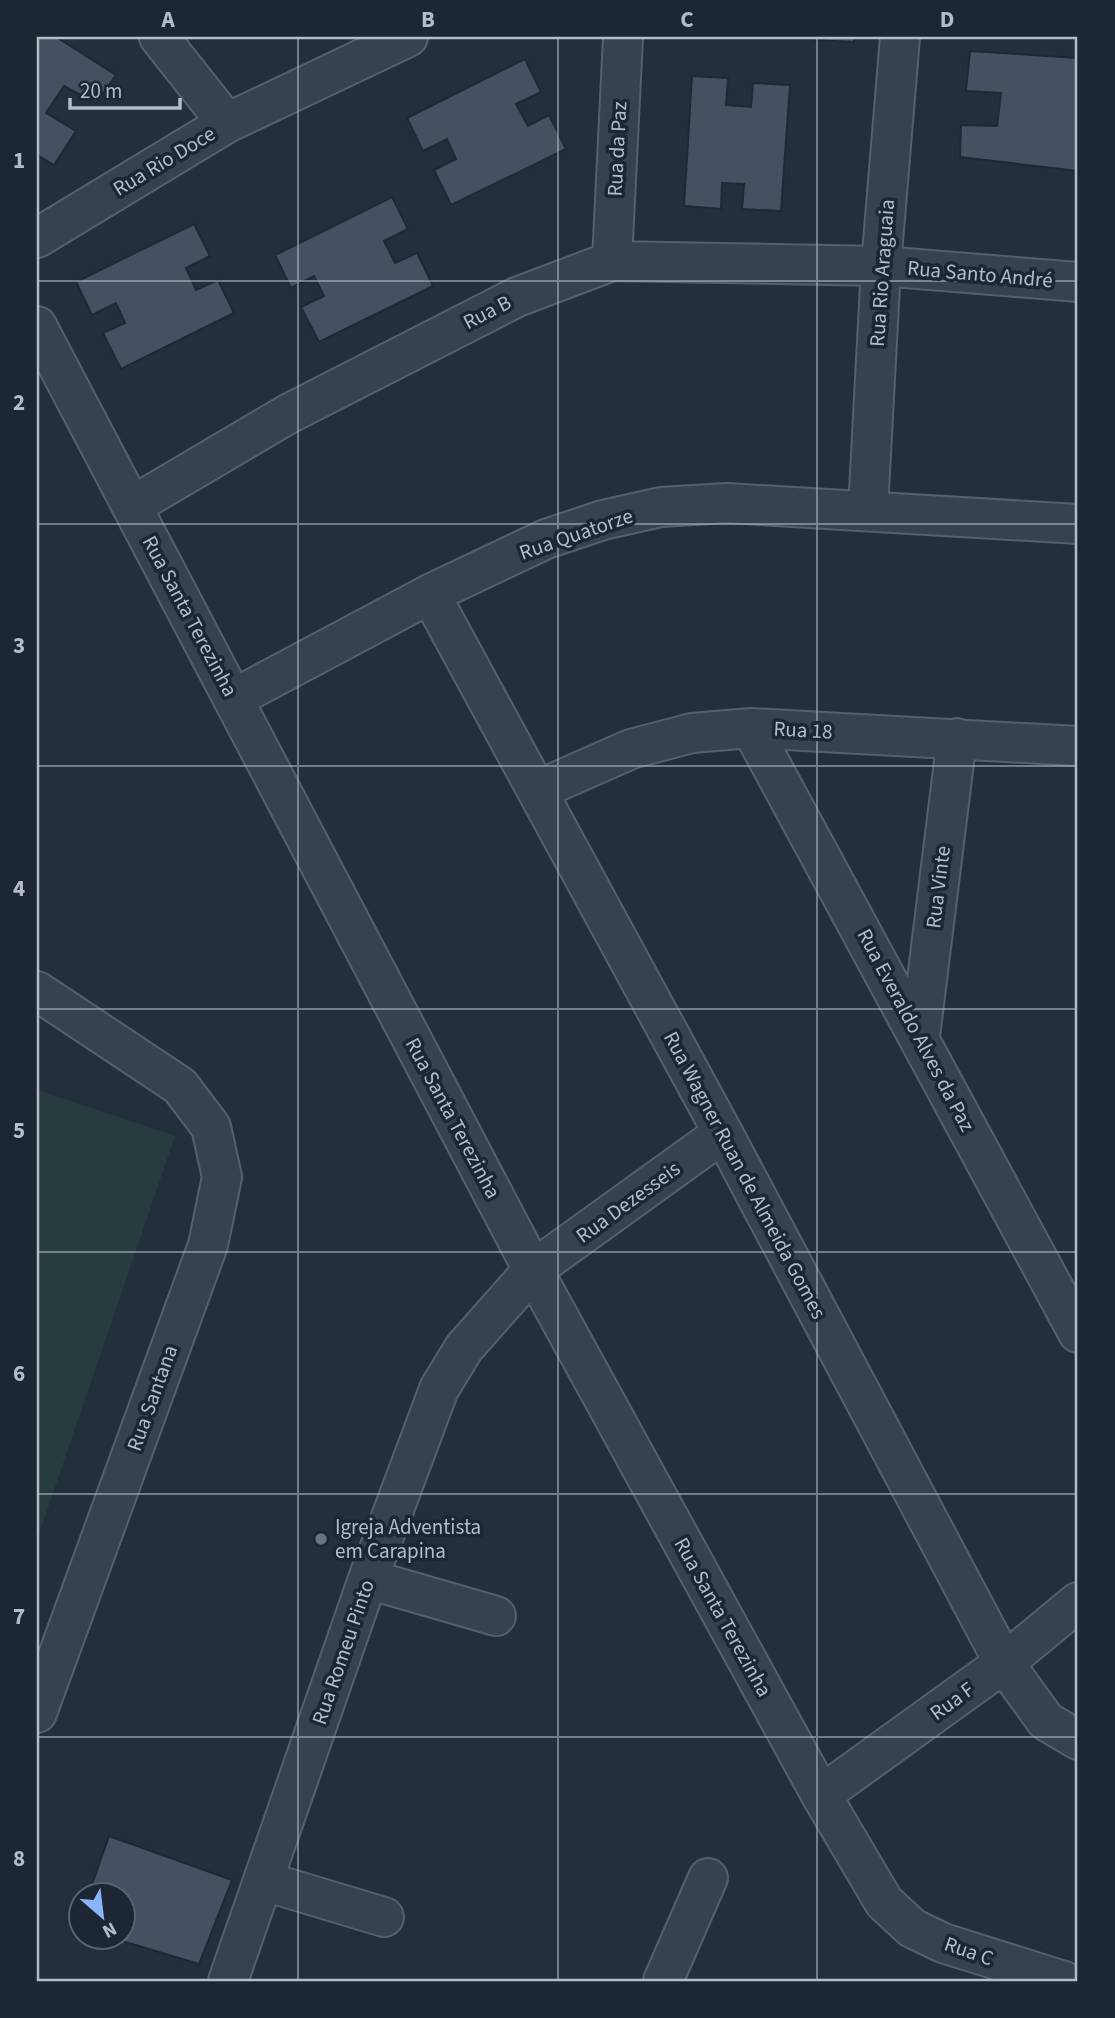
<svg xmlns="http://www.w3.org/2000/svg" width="1115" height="2018" viewBox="0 0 1115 2018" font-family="'Source Sans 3',sans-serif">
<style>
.green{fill:#263c3f}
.building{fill:#455162;stroke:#1f2835;stroke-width:2}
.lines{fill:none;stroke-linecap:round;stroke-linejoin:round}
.minor-casing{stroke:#565f6c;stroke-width:42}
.minor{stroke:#38414e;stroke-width:38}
.grid{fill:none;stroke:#b4bcc9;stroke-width:2;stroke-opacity:0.55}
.worship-dot{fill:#6b7280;stroke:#1d2633;stroke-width:2.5}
.labels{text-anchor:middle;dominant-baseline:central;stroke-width:7;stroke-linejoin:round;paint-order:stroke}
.street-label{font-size:21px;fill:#b4bcc9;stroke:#1d2633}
.poi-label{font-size:21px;fill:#b4bcc9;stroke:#1d2633;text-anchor:start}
.neatline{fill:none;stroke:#b4bcc9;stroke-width:2.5}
.grid-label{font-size:23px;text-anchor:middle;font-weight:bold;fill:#b4bcc9}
</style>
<rect width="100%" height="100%" fill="#242f3e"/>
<!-- green -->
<path class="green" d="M37 1090 175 1136 37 1540Z"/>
<!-- building -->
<path class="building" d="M37 37H56L116 75 96 103 64 86 46 113 76 131 54 165 37 155Z
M814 37H854V42L814 40Z
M970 51 1078 58V171L960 157 961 125 997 126 1001 93 966 91Z
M525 59 541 92 516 104 528 126 549 115 566 149 451 205 434 170 456 159 447 139 423 151 407 118Z
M692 76 728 78 726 105 751 107 753 83 790 85 781 211 742 209 744 184 722 183 721 209 684 206Z
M392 197 408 229 384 241 395 263 417 253 433 286 319 342 301 307 324 296 314 276 291 288 275 255Z
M194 224 210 256 186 268 196 290 218 280 234 313 121 369 103 333 125 323 116 303 92 315 76 282Z
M109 1836 232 1880 199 1964 112 1938H122V1896H88Z"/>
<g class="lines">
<!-- minor casing -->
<g class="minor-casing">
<path id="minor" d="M159 37 227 123
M37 238 227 123 408 37
M612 261 623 37
M37 326 533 1270 821 1795 884 1902 912 1928 943 1943 1064 1981
M132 506 288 414 517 297 612 261 881 266 1078 282
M868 510 881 266 900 37
M430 594 723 1133 1004 1663 1046 1721 1078 1740
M233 699 430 594 546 539 603 520 661 507 727 503 1078 524
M751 728 1078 1333
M538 790 631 749 692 733 751 728 1078 746
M37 991 180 1086 211 1127 222 1177 208 1245 37 1713
M920 1036 957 738
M368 1579 496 1616
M821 1795 1004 1663 1078 1602
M264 1881 384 1917
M228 1981 368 1579 439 1389 464 1348 533 1270 723 1133
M663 1981 708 1878"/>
</g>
<!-- minor -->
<use href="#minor" class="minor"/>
</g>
<!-- grid -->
<path class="grid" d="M298 37V1981M558 37V1981M817 37V1981M37 281H1078M37 524H1078M37 766H1078M37 1009H1078M37 1252H1078M37 1494H1078M37 1737H1078"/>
<!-- markers -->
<circle class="worship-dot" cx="321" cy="1539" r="7"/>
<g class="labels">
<!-- street labels -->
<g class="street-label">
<text transform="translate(617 149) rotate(-87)">Rua da Paz</text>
<text transform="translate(164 161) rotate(-31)">Rua Rio Doce</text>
<text transform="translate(882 273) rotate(-86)">Rua Rio Araguaia</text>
<text transform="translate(980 274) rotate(5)">Rua Santo André</text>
<text transform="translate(487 312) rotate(-27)">Rua B</text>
<text transform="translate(576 534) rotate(-19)">Rua Quatorze</text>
<text transform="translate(190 616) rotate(62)">Rua Santa Terezinha</text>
<text transform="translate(803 730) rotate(3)">Rua 18</text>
<text transform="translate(938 887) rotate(-83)">Rua Vinte</text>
<text transform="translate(916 1030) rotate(62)">Rua Everaldo Alves da Paz</text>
<text transform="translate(453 1118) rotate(62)">Rua Santa Terezinha</text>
<text transform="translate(745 1175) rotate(62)">Rua Wagner Ruan de Almeida Gomes</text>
<text transform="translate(628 1202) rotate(-36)">Rua Dezesseis</text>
<text transform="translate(152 1398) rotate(-70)">Rua Santana</text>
<text transform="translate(723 1617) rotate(61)">Rua Santa Terezinha</text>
<text transform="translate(343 1652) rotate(-71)">Rua Romeu Pinto</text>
<text transform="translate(952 1701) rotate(-36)">Rua F</text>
<text transform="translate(969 1951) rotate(19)">Rua C</text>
</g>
<!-- poi labels -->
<g class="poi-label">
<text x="335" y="1527">Igreja Adventista<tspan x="335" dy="24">em Carapina</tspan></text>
</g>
</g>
<!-- border -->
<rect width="1115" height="2018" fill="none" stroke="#1d2633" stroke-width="77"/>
<!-- north arrow -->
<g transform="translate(102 1916) rotate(152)"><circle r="33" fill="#1d2633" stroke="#59626f" stroke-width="2"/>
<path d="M0-5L12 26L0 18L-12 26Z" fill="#8ab4f8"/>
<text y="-10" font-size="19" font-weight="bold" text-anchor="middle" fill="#b4bcc9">N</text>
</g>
<!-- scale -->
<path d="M70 98v10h110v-10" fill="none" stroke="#b4bcc9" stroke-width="3.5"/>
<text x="80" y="98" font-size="21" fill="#b4bcc9" stroke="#1d2633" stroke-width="5" paint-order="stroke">20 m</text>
<rect x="38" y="38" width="1038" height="1942" class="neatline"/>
<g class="grid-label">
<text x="168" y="27">A</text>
<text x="428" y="27">B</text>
<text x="687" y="27">C</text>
<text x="947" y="27">D</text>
<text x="19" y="168">1</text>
<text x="19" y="410">2</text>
<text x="19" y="653">3</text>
<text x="19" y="896">4</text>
<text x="19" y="1138">5</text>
<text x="19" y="1381">6</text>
<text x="19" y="1624">7</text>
<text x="19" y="1866">8</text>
</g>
</svg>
